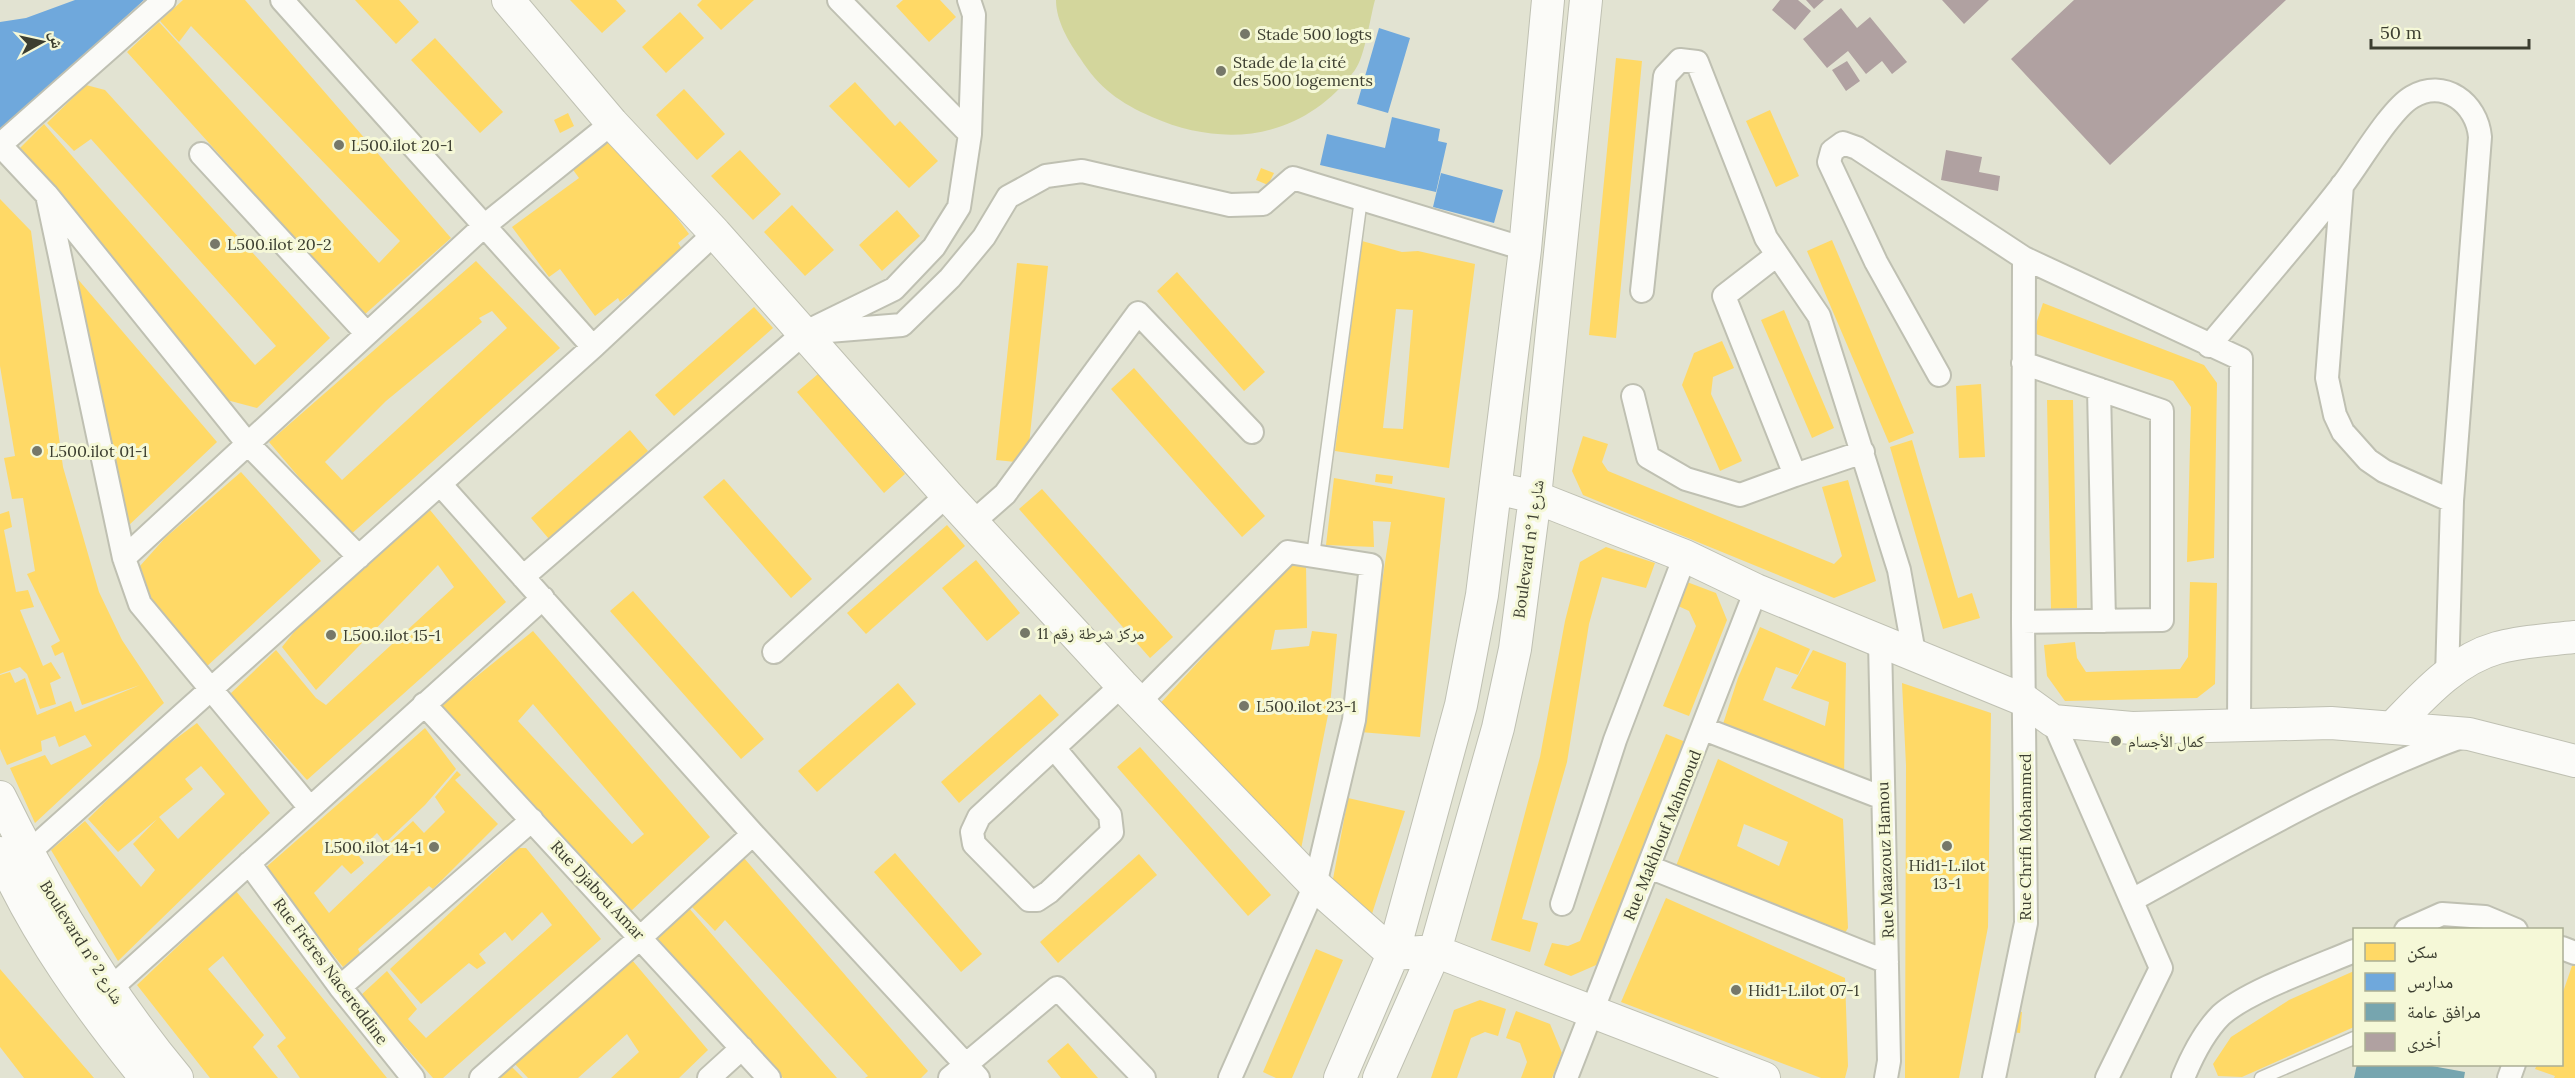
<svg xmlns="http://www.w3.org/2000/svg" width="2575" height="1078" viewBox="0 0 2575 1078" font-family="Lora,'Noto Naskh Arabic',serif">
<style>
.green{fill:#d3d69c}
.homes{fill:#ffd966;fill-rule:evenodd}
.schools{fill:#6fa8dc}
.public{fill:#76a5af}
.building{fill:#b0a1a1}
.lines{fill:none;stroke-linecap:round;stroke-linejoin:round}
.lane-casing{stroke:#bfc0b2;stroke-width:15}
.street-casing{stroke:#bfc0b2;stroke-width:26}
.secondary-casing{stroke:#bfc0b2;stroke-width:34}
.lane{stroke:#fbfbf8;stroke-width:12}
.street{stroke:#fbfbf8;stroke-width:22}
.secondary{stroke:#fbfbf8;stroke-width:32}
.poi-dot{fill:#767869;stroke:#f5f8d7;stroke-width:2}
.labels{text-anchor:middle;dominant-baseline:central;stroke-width:6;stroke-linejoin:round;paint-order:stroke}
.poi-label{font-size:16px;fill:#3c3e30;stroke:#f5f8d7;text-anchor:start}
.street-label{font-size:16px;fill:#3c3e30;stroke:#f5f8d7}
</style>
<rect width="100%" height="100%" fill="#e2e3d2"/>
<!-- green -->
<path class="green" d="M1056 0H1375C1370 18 1365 56 1355 70 1305 138 1227 150 1152 117 1120 103 1099 88 1080 58 1069 42 1056 21 1056 0Z"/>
<!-- homes -->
<path class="homes" d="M183 0H245L451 238 364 315 127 52 159 22 379 263 400 241 191 26 179 42 160 21Z
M355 0H399L419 22 396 44Z
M570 0H616L626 11 602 33Z
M702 0H754L721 30 697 5Z
M903 0H940L956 17 929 42 896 6Z
M680 12 704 38 666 73 642 47Z
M435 38 503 112 480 133 411 60Z
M1616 58 1642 61 1616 338 1589 335Z
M855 82 895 126 900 121 938 161 909 188 829 106Z
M86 85 105 90 330 338 257 408 223 399 20 148 44 124 255 365 276 346 91 139 74 151 47 123Z
M684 89 725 134 697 160 656 115Z
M1770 110 1799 176 1776 187 1746 121Z
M568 113 574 126 560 133 554 120Z
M616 135 689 234 678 243 684 252 620 302 618 298 595 316 560 269 549 277 512 227 579 178 571 167Z
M740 150 781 194 753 220 711 176Z
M1261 168 1274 173 1268 185 1256 180Z
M0 199 31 231 63 467 99 592 122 640 164 703 35 823 10 768 45 755 51 765 92 746 85 735 59 747 55 736 41 741 42 751 7 765 0 749V675L10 672 15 683 25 678 37 715 71 701 75 712 140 685 82 705 63 652 55 656 51 646 60 641 27 574 35 571 23 498 12 499 4 458 15 456 0 366Z
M792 205 834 250 805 276 764 232Z
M897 210 920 236 882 271 859 245Z
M1832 240 1914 433 1889 443 1807 251Z
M1362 241 1402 252 1418 251 1475 264 1449 468 1335 451ZM1396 309 1413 310 1403 429 1383 428Z
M476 261 560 348 349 536 269 442ZM492 311 507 328 342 480 325 462 386 401 482 322 479 318Z
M1017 263 1048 266 1027 463 996 460Z
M1177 272 1265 372 1244 391 1157 291Z
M76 277 217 442 127 527Z
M2043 303 2204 365 2217 383 2214 558 2187 562 2191 407 2173 381 2033 333Z
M754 307 773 328 674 416 655 395Z
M1784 310 1834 428 1812 438 1761 320Z
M1722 341 1734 368 1713 377 1711 394 1742 461 1720 471 1682 385 1694 353Z
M1134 368 1265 516 1242 537 1111 389Z
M818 374 905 474 884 493 797 392Z
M1981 384 1985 457 1959 458 1956 386Z
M2047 400H2073L2077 608 2051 609Z
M630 430 648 451 549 539 531 518Z
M1583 436 1608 444 1602 462 1608 471 1834 564 1842 556 1822 487 1848 480 1876 581 1834 598 1583 495 1572 471Z
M1912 440 1958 598 1972 593 1980 618 1943 629 1890 447Z
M241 472 321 561 205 668 151 598 140 566 165 538Z
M1376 474 1393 476 1392 484 1375 482Z
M1334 478 1445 498 1420 737 1360 732 1391 522 1373 521 1374 547 1326 545Z
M724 479 812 579 791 598 703 497Z
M1042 489 1173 637 1150 658 1019 509Z
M430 510 506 602 307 780 230 694 276 650 316 698 326 705 454 587 438 565 316 690 282 647 302 622Z
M9 511 12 527 4 530 16 592 28 590 34 607 20 610 43 666 51 662 61 678 50 683 56 704 40 709 27 674 20 667 0 674V514Z
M947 525 965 546 866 634 847 613Z
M1606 547 1655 563 1646 588 1602 577 1589 624 1567 762 1522 919 1538 923 1530 952 1491 940 1540 757 1565 621 1580 562Z
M976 560 1020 613 987 641 942 588Z
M1306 564 1307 628 1275 630 1271 650 1309 646 1312 631 1337 634 1330 705 1301 849 1157 707 1287 565Z
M1687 582 1716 593 1727 620 1689 716 1663 706 1696 626 1689 611 1676 605Z
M2190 582 2217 583 2215 684 2197 698 2065 701 2047 676 2044 645 2075 642 2077 658 2086 672 2180 669 2188 657Z
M633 591 764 739 741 759 610 611Z
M1760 627 1810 649 1798 675 1776 667 1763 700 1825 726 1829 702 1791 688 1813 650 1846 663 1844 778 1722 727 1738 678Z
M533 631 710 837 631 911 440 706ZM533 704 644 834 632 844 518 721Z
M898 683 916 704 817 792 798 771Z
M1902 683 1991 713 1988 927 1959 1078H1905L1906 765Z
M1040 694 1059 715 959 803 941 782Z
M197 723 270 813 118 961 51 850 85 821 141 887 155 870 133 844 157 819 118 852 88 819 146 761ZM201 766 225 794 178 839 159 817 193 789 185 779Z
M425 728 456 769 425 805 385 843 377 833 357 853 364 863 351 874 342 865 314 893 329 913 395 850 390 842 413 821 424 833 445 812 435 797 457 771 461 775 455 780 498 824 433 889 429 886 358 949 360 953 343 967 264 869Z
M1666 734 1693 745 1603 962 1571 976 1544 965 1552 943 1568 946 1580 941Z
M1140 747 1271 895 1248 916 1117 767Z
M1718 759 1843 819 1848 928 1842 938 1674 871ZM1744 824 1788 842 1779 866 1737 846Z
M1348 798 1405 811 1370 920 1333 879Z
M519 848H526L601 939 443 1078H433L360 996 387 971 417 1009 408 1019 426 1038 552 925 542 912 512 941 505 932 479 954 486 963 477 969 469 963 421 1004 390 969Z
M895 853 982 954 961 972 874 872Z
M1139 854 1157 875 1058 963 1040 942Z
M744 858 928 1071 921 1078H865L868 1076 725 920 715 931 692 907Z
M236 891 387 1078H300L277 1046 286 1038 223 956 208 969 264 1035 253 1047 278 1078H210L137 985Z
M1666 898 1845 978 1848 1066 1845 1078H1821L1621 1002Z
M688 907 837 1078H783L652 939Z
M1316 949 1343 960 1292 1078H1276L1263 1072Z
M632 960 708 1050 679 1078H611L639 1052 627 1034 578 1078H528L514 1063Z
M2573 963 2575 964V1078H2554L2555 1076 2535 1069 2537 1065H2562V995Z
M0 969 94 1078H24L0 1047Z
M2354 971V1027L2242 1077 2218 1076 2213 1064 2231 1037 2289 1000Z
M1480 1000 1506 1009 1498 1036 1485 1032 1471 1038 1457 1078H1431L1454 1010Z
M1516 1011 1550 1024 1562 1053 1552 1078H1521L1527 1062 1520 1043 1506 1038Z
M2014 1011 2022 1012 2020 1033 2011 1032Z
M1068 1043 1098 1078H1061L1047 1061Z
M512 1067 523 1078H499Z"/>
<!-- schools -->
<path class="schools" d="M75 0H144L0 132V22L26 18Z
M1379 28 1410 38 1388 113 1357 104Z
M1392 117 1440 129 1438 141 1447 143 1436 192 1320 165 1327 134 1385 148Z
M1441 173 1503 190 1494 223 1433 207Z"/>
<!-- public -->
<path class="public" d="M2357 1064H2421L2465 1072 2464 1078H2354Z"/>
<!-- building -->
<path class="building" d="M1780 0H1798L1811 11 1795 30 1772 10Z
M1806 0H1824L1814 9Z
M1942 0H1989L1964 24Z
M2074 0H2286L2110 165 2011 59Z
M1841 8 1857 28 1870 17 1907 62 1892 74 1882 61 1866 74 1848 51 1827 68 1803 39Z
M1847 61 1860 81 1846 91 1832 70Z
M1946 150 1982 157 1979 172 2000 176 1998 191 1941 180Z"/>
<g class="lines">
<!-- lane casing -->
<g class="lane-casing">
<path id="lane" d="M1313 556 1361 199
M2261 1078 2354 1038"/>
</g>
<!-- street casing -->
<g class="street-casing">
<path id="street" d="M282 0 593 347
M839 0 970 134
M0 145 47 195 248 444 359 557
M0 145 164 0
M201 154 367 334
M2342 185 2327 378 2335 415 2343 432 2368 460 2384 471 2452 501
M47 195 124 558 140 604 310 808
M1777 255 1724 296 1795 475 1863 452
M1642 291 1665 76 1680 60 1697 62 1766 238 1819 316 1899 570 1914 653
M804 333 902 325 950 278 984 237 1008 197 1046 176 1082 171 1230 205 1263 204 1293 178 1525 249
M2209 346C2254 292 2301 239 2344 183 2360 162 2391 109 2412 97 2444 78 2477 103 2480 137L2452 501 2447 677
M2023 363 2162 411V620L2023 622
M1939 375 1876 262 1829 162 1832 151 1843 143 1857 148 2024 258
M2099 389 2104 621
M1633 396 1648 457 1686 479 1740 495 1795 475
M440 484 753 834 978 1078
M972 523 1005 494 1138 313 1252 432
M124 558 484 226 612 123
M523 577 804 333 894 289 934 247 959 207 970 134 974 15 969 0
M1880 641 1889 1061 1886 1078
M774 652 947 495
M1138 703 1288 552 1371 565 1354 720 1315 885 1230 1078
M424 704 769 1078
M2053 721 2161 968 2107 1078
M1704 729 1883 798
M1054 748 1110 815 1112 832 1049 892 1037 900H1029L974 844 972 832 979 817 1122 685
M28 853 593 347 715 233
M249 863 340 987 413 1078
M1649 867 1887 962
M2132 900C2240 841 2345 779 2461 737
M1562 904 1615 740 1685 556
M2406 930 2442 914 2485 917 2516 930
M2562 948 2575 953
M340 987 532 820
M110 989 543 598
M481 1078 641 937 753 834
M709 1078 742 1048
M950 1078 1057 988 1144 1078
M1566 1078 1756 590
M1994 1078 2026 923 2023 622 2024 258 2241 359 2239 726
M2183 1078C2192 1056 2204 1032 2221 1015 2248 991 2319 966 2354 951
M2509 1078 2514 1064"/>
</g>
<!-- secondary casing -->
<g class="secondary-casing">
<path id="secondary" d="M508 0 612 123 715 233 947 495 1122 685 1315 885 1393 954 1435 951 1764 1078
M1496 488 1535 497 1685 556 1756 590 2024 700 2053 721 2132 728 2331 723 2469 734 2575 761
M2392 728C2422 697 2454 660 2497 648 2522 641 2549 640 2575 637
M0 797C49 897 105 992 177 1078
M0 853C36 935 90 1009 146 1078
M1340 1078 1393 954 1461 705 1482 595 1525 249 1548 0
M1379 1078 1435 951 1498 728 1515 649 1535 497 1586 0"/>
</g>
<!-- lane -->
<use href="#lane" class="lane"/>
<!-- street -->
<use href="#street" class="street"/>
<!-- secondary -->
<use href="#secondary" class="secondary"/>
</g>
<!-- markers -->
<g class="poi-dot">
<circle cx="1245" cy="34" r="6"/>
<circle cx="1221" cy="71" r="6"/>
<circle cx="339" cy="145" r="6"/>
<circle cx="215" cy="244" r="6"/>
<circle cx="37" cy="451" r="6"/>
<circle cx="1025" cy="633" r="6"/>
<circle cx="331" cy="635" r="6"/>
<circle cx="1244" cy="706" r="6"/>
<circle cx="2116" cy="741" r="6"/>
<circle cx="1947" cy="846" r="6"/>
<circle cx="434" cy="847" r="6"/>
<circle cx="1736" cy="990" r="6"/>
</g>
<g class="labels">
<!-- poi labels -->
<g class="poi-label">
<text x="1257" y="34">Stade 500 logts</text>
<text x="1233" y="62">Stade de la cité<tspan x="1233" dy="18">des 500 logements</tspan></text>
<text x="351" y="145">L500.ilot 20-1</text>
<text x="227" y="244">L500.ilot 20-2</text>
<text x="49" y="451">L500.ilot 01-1</text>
<text x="1037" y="633">مركز شرطة رقم 11</text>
<text x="343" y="635">L500.ilot 15-1</text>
<text x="1256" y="706">L500.ilot 23-1</text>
<text x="2128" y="741">كمال الأجسام</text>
<text x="422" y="847" text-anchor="end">L500.ilot 14-1</text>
<text x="1947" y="865" text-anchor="middle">Hid1-L.ilot<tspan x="1947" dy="18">13-1</tspan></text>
<text x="1748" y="990">Hid1-L.ilot 07-1</text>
</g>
<!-- street labels -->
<g class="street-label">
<text transform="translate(1528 549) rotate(-82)">Boulevard n° شارع 1</text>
<text transform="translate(1662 835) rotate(-68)">Rue Makhlouf Mahmoud</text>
<text transform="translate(2025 837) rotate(-90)">Rue Chrifi Mohammed</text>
<text transform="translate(1885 860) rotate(-92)">Rue Maazouz Hamou</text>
<text transform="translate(598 890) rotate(47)">Rue Djabou Amar</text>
<text transform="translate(82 942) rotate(58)">Boulevard n° شارع 2</text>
<text transform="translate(331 971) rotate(53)">Rue Fréres Nacereddine</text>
</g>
</g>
<!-- legend -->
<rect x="2353" y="928" width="210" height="138" fill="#f5f8d7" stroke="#abae94" stroke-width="1.5"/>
<rect x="2365" y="943" width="30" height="18" fill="#ffd966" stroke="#abae94" stroke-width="1.5"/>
<text x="2407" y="958" font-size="18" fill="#3c3e30">سكن</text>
<rect x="2365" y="973" width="30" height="18" fill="#6fa8dc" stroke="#abae94" stroke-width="1.5"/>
<text x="2407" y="988" font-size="18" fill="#3c3e30">مدارس</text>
<rect x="2365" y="1003" width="30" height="18" fill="#76a5af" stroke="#abae94" stroke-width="1.5"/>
<text x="2407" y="1018" font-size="18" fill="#3c3e30">مرافق عامة</text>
<rect x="2365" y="1033" width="30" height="18" fill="#b0a1a1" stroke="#abae94" stroke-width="1.5"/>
<text x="2407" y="1048" font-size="18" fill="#3c3e30">أخرى</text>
<!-- north arrow -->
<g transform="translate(42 42) rotate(82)" stroke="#f5f8d7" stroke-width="4.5" paint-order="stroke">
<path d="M0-4.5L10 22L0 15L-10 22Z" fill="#3c3e30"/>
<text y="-9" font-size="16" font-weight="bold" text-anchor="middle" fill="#3c3e30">ش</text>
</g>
<!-- scale -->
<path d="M2371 39v9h158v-9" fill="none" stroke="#3c3e30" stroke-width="3"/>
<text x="2380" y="39" font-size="18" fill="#3c3e30" stroke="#f5f8d7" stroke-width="4.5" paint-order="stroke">50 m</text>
</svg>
